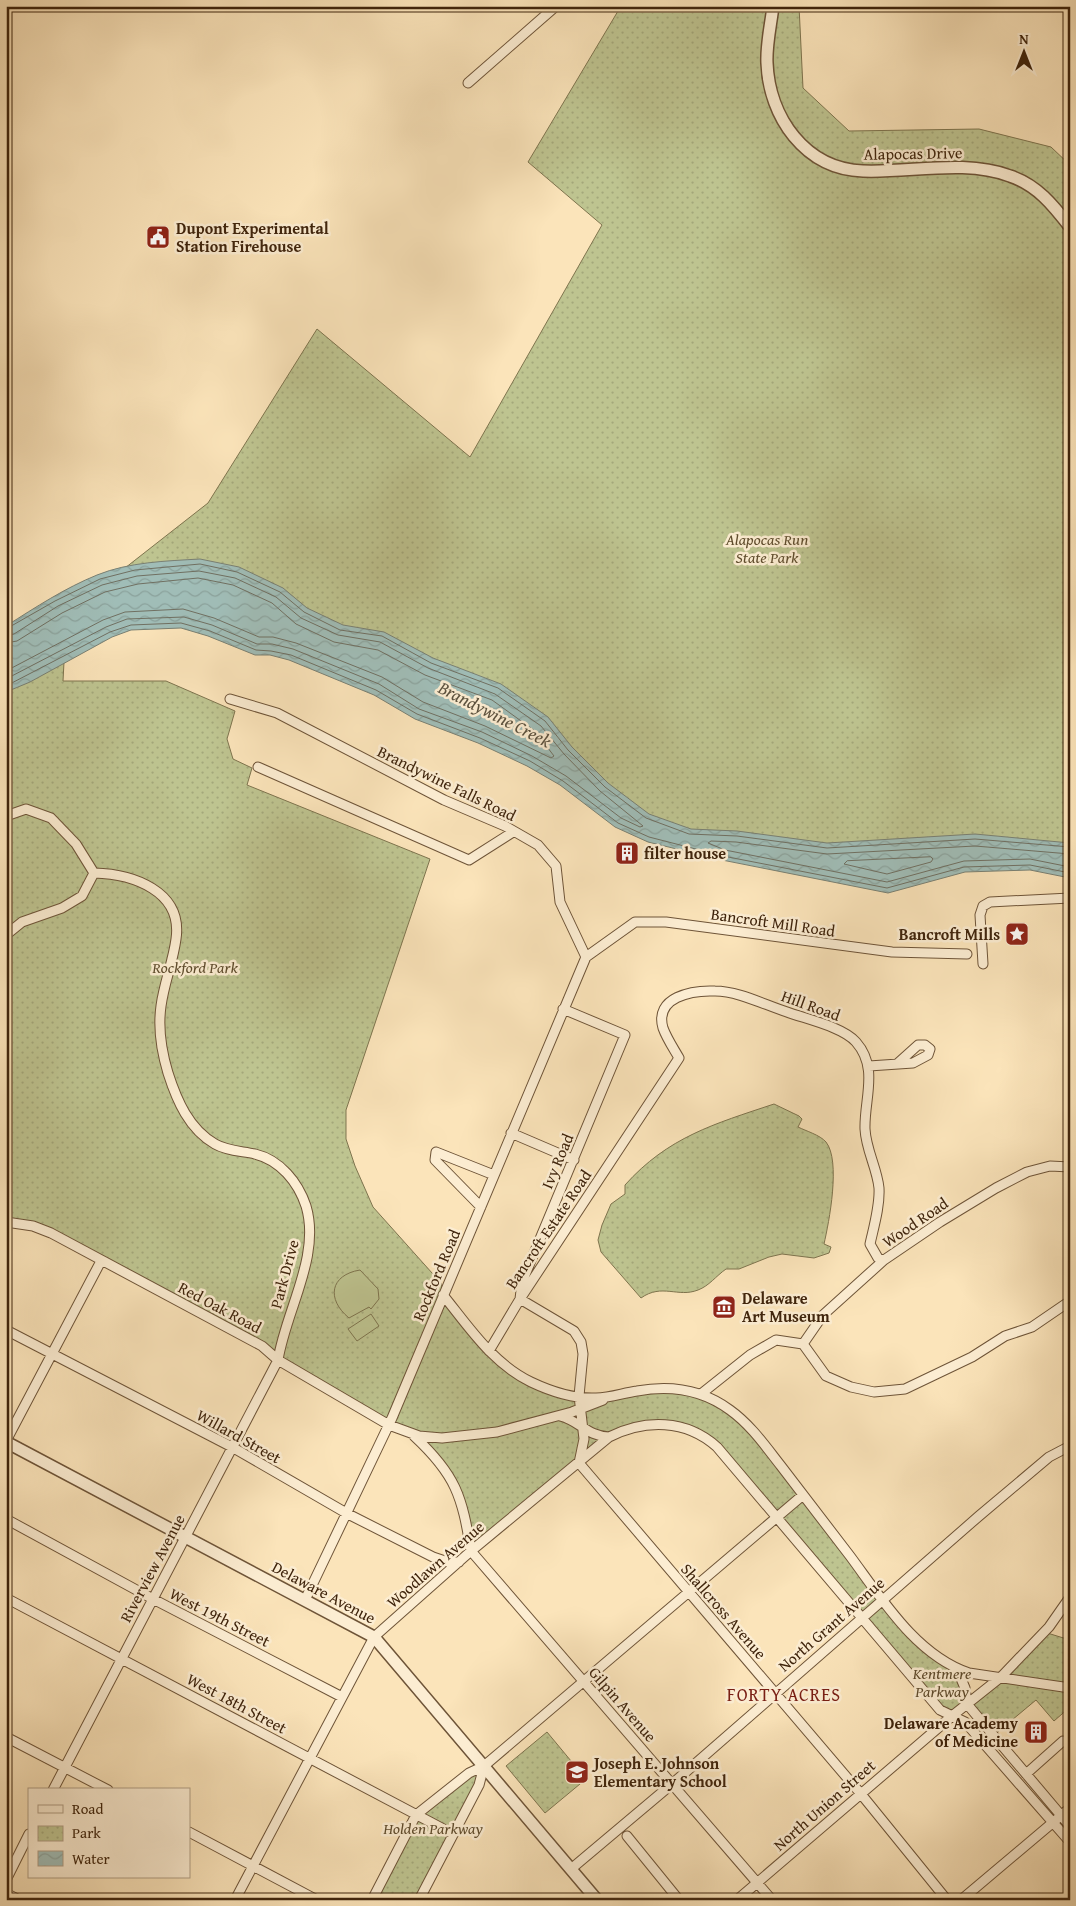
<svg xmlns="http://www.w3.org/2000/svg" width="1076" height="1906" viewBox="0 0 1076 1906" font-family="'Gentium Book Plus',serif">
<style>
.park{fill:url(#park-dots);stroke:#7e744e}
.garden{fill:#bec490;stroke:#7e744e}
.water{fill:url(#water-waves);stroke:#798073}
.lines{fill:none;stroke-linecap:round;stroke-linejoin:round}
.shore{stroke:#707062;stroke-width:1}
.minor-casing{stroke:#6e5438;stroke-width:11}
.tertiary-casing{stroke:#6e5438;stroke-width:14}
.minor{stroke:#fcedd2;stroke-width:9}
.tertiary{stroke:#fcedd2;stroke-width:11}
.labels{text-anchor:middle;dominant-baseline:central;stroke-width:5;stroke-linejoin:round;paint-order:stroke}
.street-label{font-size:16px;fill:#3f240c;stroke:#fcedd2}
.poi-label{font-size:16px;font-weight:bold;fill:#3f240c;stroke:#fcedd2;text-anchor:start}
.park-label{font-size:16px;font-style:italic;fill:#5f4c2d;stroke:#fcedd2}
.water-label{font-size:18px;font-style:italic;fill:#5c523f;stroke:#fcedd2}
.neighbourhood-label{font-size:18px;letter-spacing:1px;fill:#7a1f14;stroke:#fcedd2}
</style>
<defs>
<pattern id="park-dots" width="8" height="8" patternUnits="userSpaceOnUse" patternTransform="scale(1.25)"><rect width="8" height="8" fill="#bec490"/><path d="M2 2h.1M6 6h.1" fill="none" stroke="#a4a87b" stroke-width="1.8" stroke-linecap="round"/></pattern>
<pattern id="water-waves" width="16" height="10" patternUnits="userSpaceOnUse" patternTransform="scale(1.25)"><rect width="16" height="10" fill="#a0bdb7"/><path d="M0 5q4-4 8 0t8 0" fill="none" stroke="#8ba29c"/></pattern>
</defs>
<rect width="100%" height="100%" fill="#fbe4ba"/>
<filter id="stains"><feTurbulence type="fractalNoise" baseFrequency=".004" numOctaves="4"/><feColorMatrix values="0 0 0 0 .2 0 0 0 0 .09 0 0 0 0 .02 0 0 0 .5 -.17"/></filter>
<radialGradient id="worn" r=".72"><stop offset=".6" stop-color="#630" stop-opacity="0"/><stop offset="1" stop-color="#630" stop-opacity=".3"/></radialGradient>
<!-- park -->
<path class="park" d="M621 6H799L803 88 849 131 979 129 1051 147 1070 165V863L660 839 542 757 132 581 125 568 208 503 317 329 470 457 602 225 528 162Z
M64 662 63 681H166L235 711 227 739 233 759 252 768 247 785 430 859 346 1110V1139L355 1166 373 1207 441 1283 443 1295 517 1374 579 1396 580 1409 611 1397 686 1391 738 1417 903 1625 957 1669 967 1704 1044 1632 1070 1640V1707L1054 1721 1036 1700 994 1735 967 1704 946 1714 717 1448 669 1424 617 1433 471 1551 462 1504 424 1445 278 1360 52 1233 6 1222V692Z
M774 1104 799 1116 802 1119 798 1127C806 1131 820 1135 826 1142 841 1161 829 1222 824 1244L831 1247 829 1253 814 1258 782 1254 769 1257 739 1269H726C716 1276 709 1286 698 1290 678 1298 662 1283 641 1298L601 1252 598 1240 602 1225 611 1204 625 1194V1185C668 1137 714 1124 774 1104Z
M547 1732 586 1779 545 1813 506 1766Z
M484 1766 419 1900H372L416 1815Z"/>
<!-- garden -->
<path class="garden" d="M360 1270 378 1289 379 1299 371 1309 369 1307 349 1318C326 1299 330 1275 360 1270Z
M371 1314 379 1326 357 1341 348 1329Z"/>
<!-- water -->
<path class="water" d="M200 559 239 567 283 588 307 608 343 625 384 632 433 658 501 684 548 717 572 747 608 783 649 814 691 829 737 831 827 843 975 834 1070 843V878L1030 870 965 872 888 893 722 860 648 842 615 827 560 785 527 766 478 743 415 719 374 695 289 660 270 655H255L208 636 181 628 131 630 112 637 30 682 6 692V626C36 607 65 588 97 575 129 562 166 561 200 559Z"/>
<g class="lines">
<!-- shore -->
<path class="shore" d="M6 629 55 601 100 579 135 570 200 564 237 572 280 592 304 612 340 630 382 636 431 663 498 688 545 721 568 750 605 787 646 818 689 834 737 836 827 848 975 839 1070 847
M6 636 14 634 58 606 102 585 137 576 199 571 235 578 276 597 301 618 338 635 380 642 428 668 495 694 541 726 564 754 600 791 643 826 640 827 621 818 566 776 532 756 482 732 419 709 379 684 293 649 272 644H257L212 625 184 617 127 619 106 627 6 679
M6 643 17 641 62 613 105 592 138 584 198 578 233 585 272 603 296 624 334 642 378 650 425 675 492 700 535 731 554 756 551 758 485 726 423 702 382 677 296 643 273 637H259L214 618 183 609 125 612 103 620 6 671
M6 686 110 632 131 625 181 623 210 631 256 650 271 651 291 655 376 690 417 714 480 738 530 761 563 781 618 823 649 837 723 856 887 888 964 867 1030 865 1070 873
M1070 854 975 846 827 854 736 842 711 841 708 843 725 850 887 882 964 861 1030 859 1070 867
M931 857 933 859 931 862 887 874 844 864 847 861Z"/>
<!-- minor casing -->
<g class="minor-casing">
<path id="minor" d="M468 83 556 6
M230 699 277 713 444 800 505 826 538 845 556 866 560 902 586 957
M258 767 469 860 513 832
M6 816 26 809 51 818 76 844 94 873
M6 935 22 922 62 908 82 896 94 873
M586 957 635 922H666L892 952 967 954
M983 964 980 915 983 906 990 902 1070 898
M563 1009 625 1035 522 1282 520 1299 574 1331 581 1342 583 1354 579 1396 584 1439 579 1463 861 1794 947 1900
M869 1066 913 1063 928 1055 930 1049 925 1045H918L898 1063
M511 1133 574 1160
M481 1207 435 1160 436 1152 494 1175
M6 1222 33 1226 51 1233 262 1346 278 1360 389 1425 419 1436 442 1438 497 1432 572 1412 603 1400
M443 1295C469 1327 492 1363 531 1382 550 1391 575 1399 596 1398 610 1398 623 1393 637 1391 670 1385 703 1390 730 1410 751 1425 766 1447 781 1466 804 1496 827 1526 850 1556 882 1599 916 1655 969 1673L1070 1688
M6 1330 232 1447 348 1514 433 1557 448 1562H459
M803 1344 823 1315 884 1260 940 1222 996 1188 1027 1172 1050 1166 1070 1167
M489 1351 520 1299 679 1058C674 1049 667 1039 663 1028 654 997 692 990 715 991 738 991 765 1005 787 1012 806 1019 843 1027 856 1042 879 1068 864 1099 865 1129 866 1150 877 1168 879 1188 880 1206 874 1226 870 1244L878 1258 884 1260
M701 1394 750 1355 776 1340 803 1344 826 1376 851 1387 874 1392 905 1389 972 1357 1005 1336 1032 1327 1070 1301
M560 1416C580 1421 587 1436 609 1437
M414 1436C456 1475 462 1496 471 1551
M6 1441 101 1261
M6 1519 153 1599 342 1697
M471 1551 772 1900
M6 1598 453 1834
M305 1600 392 1418 586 957
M957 1669 965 1688 967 1704 1070 1826
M6 1737 108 1790
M1026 1774 1063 1741
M53 1790 278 1360C286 1310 321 1256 306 1206 298 1182 280 1160 255 1154 241 1151 227 1151 215 1144 189 1129 177 1101 168 1073 162 1053 158 1027 161 1006 164 983 173 962 176 939 183 891 133 874 94 873
M189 1832 317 1900
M627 1836 679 1900
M571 1869 672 1784 979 1516 1049 1457 1070 1446
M6 1880 29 1834
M6 1893 19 1900
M235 1900 374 1637 471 1551 609 1437C645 1419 686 1419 717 1447L940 1710 965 1722 1070 1842
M372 1900 416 1815 469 1773 484 1766 803 1495
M419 1900 479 1785 484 1766
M737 1900 952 1716 1001 1677 1049 1627 1070 1597
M961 1900 1070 1808"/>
</g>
<!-- tertiary casing -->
<g class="tertiary-casing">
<path id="tertiary" d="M773 6C771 24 766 45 767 63 769 117 805 169 863 171 911 173 964 159 1010 176 1037 185 1053 205 1070 227
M6 1442 374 1637 597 1900"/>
</g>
<!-- minor -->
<use href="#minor" class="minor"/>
<!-- tertiary -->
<use href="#tertiary" class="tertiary"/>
</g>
<!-- icons -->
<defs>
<g id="civic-square" transform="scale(1.25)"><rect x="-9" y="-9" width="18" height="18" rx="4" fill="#8f2418" stroke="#fcedd2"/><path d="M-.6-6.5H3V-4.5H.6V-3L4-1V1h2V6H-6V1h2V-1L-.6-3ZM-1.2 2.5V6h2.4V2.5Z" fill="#fff"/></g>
<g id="building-square" transform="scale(1.25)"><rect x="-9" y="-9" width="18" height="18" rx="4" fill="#8f2418" stroke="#fcedd2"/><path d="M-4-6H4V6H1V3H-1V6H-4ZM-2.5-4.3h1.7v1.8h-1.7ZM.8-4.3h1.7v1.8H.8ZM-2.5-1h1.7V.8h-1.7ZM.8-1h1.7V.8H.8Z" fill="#fff"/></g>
<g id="sight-square" transform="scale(1.25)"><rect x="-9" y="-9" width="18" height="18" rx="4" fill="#8f2418" stroke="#fcedd2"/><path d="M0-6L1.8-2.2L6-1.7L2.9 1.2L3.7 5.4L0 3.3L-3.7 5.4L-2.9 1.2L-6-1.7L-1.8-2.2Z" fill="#fff"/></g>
<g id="museum-square" transform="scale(1.25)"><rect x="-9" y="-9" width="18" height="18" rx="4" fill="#8f2418" stroke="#fcedd2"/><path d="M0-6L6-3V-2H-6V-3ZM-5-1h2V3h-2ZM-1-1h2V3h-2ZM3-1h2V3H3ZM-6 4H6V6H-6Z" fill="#fff"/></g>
<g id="school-square" transform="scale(1.25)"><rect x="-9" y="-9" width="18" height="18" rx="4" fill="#8f2418" stroke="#fcedd2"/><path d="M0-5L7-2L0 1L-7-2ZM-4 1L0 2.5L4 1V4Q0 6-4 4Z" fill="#fff"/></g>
</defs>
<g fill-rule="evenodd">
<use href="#civic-square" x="158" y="237"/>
<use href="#building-square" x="627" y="853"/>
<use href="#sight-square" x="1017" y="934"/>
<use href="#museum-square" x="724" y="1307"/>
<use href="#building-square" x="1036" y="1732"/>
<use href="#school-square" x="577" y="1772"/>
</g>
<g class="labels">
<!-- street labels -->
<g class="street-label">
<text transform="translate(913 153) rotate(-1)">Alapocas Drive</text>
<text transform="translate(447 783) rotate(26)">Brandywine Falls Road</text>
<text transform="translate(773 922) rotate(8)">Bancroft Mill Road</text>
<text transform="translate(811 1005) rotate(20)">Hill Road</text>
<text transform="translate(557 1161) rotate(-67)">Ivy Road</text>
<text transform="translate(915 1222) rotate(-34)">Wood Road</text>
<text transform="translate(548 1229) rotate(-56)">Bancroft Estate Road</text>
<text transform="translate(284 1274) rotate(-75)">Park Drive</text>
<text transform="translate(436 1275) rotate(-67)">Rockford Road</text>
<text transform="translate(220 1307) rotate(28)">Red Oak Road</text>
<text transform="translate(239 1436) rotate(29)">Willard Street</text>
<text transform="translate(435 1564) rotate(-41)">Woodlawn Avenue</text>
<text transform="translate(152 1568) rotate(-62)">Riverview Avenue</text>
<text transform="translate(324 1592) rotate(28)">Delaware Avenue</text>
<text transform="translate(724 1611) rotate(49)">Shallcross Avenue</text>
<text transform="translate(220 1617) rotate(27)">West 19th Street</text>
<text transform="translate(831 1624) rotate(-41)">North Grant Avenue</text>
<text transform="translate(237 1703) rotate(28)">West 18th Street</text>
<text transform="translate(623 1704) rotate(49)">Gilpin Avenue</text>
<text transform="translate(824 1805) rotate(-41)">North Union Street</text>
</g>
<!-- poi labels -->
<g class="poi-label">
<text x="176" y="228">Dupont Experimental<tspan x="176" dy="18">Station Firehouse</tspan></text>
<text x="644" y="853">filter house</text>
<text x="1000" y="934" text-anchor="end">Bancroft Mills</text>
<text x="742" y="1298">Delaware<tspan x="742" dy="18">Art Museum</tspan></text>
<text x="1018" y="1723" text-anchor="end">Delaware Academy<tspan x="1018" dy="18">of Medicine</tspan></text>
<text x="594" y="1763">Joseph E. Johnson<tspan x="594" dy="18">Elementary School</tspan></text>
</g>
<!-- park labels -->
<g class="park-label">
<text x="767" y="539">Alapocas Run<tspan x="767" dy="18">State Park</tspan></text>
<text x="195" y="967">Rockford Park</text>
<text x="942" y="1673">Kentmere<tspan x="942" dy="18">Parkway</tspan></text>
<text x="433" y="1828">Holden Parkway</text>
</g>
<!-- water labels -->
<g class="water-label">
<text transform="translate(495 714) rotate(27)">Brandywine Creek</text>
</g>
<!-- neighbourhood labels -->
<g class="neighbourhood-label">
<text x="784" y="1694">FORTY ACRES</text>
</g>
</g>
<!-- margin -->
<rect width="1076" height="1906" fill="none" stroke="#fbe4ba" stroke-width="25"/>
<rect x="8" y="8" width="1061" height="1891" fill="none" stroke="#3f240c" stroke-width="2.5"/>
<rect x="12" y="12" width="1051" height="1881" fill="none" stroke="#3f240c"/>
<!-- legend -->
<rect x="28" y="1788" width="162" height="90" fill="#fcedd2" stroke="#b09d83"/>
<rect x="38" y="1805" width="25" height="8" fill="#fcedd2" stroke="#b09d83"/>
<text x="72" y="1814" font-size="15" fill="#3f240c">Road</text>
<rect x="38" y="1826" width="25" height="15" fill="url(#park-dots)" stroke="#b09d83"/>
<text x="72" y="1838" font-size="15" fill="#3f240c">Park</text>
<rect x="38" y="1851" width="25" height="15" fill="url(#water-waves)" stroke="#b09d83"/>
<text x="72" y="1864" font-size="15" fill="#3f240c">Water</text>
<!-- north arrow -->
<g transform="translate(1024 52)" stroke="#fcedd2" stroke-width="4" paint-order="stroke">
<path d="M0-4L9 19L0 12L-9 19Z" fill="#3f240c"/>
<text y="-8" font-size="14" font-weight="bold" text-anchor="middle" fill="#3f240c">N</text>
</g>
<rect width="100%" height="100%" filter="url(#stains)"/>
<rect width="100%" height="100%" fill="url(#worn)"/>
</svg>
